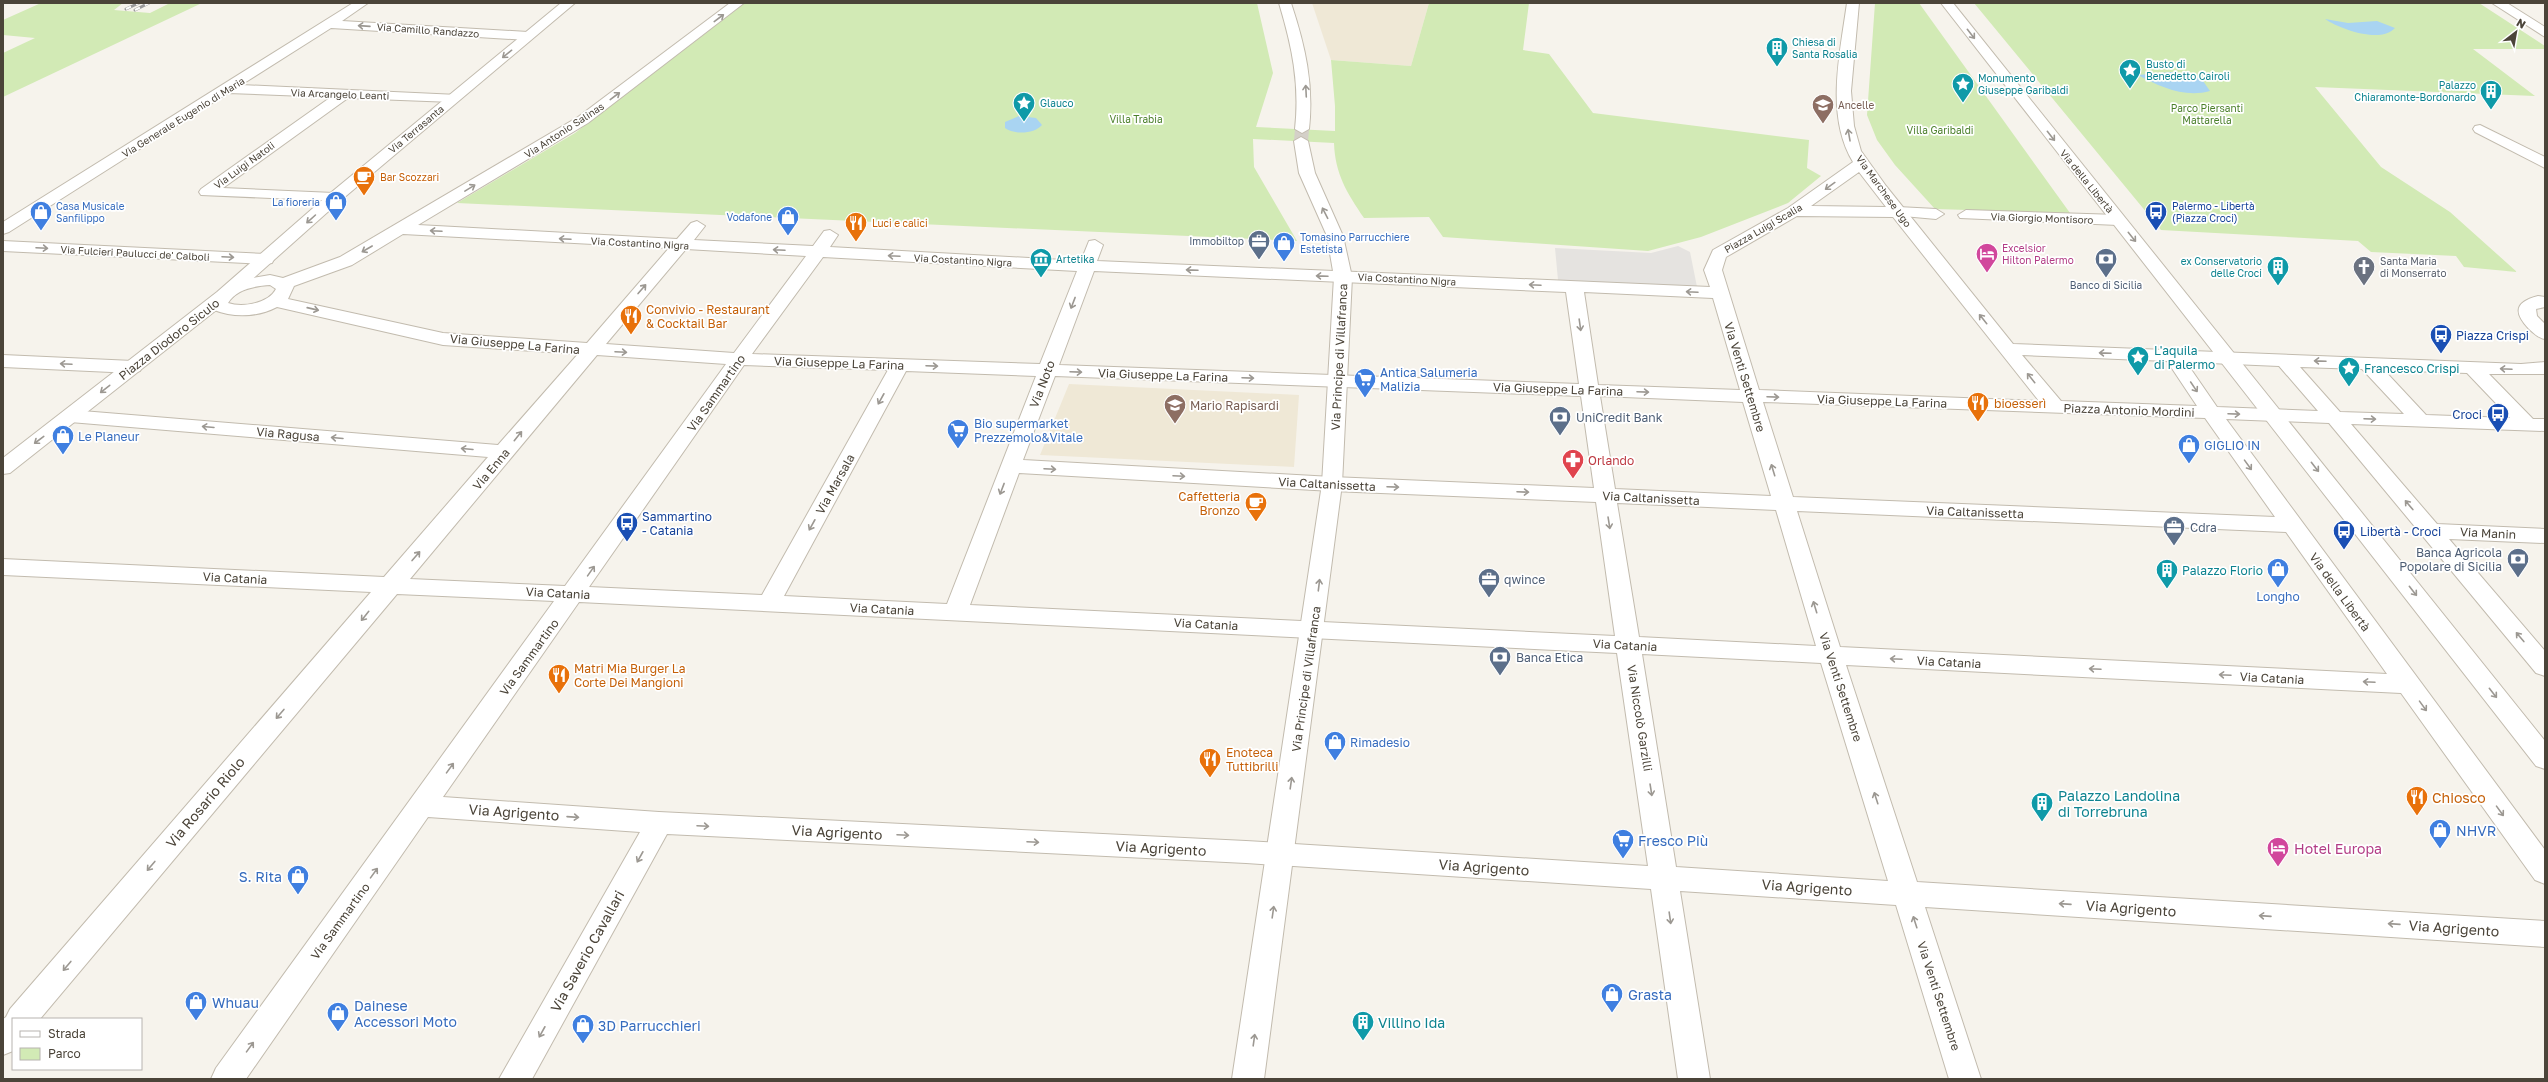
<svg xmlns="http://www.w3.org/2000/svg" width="2548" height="1082" viewBox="0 0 2548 1082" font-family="'Golos Text',sans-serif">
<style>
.education{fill:#efe8d6}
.green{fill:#d2eab5}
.parking{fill:#e5e3e0}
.water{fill:#a9d4f2}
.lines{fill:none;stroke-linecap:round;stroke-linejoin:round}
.tertiary-tunnel{stroke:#d4d0c8;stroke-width:14;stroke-dasharray:14 7;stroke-linecap:butt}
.pedestrian-casing{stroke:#c2bbae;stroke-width:2}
.minor-casing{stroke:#c2bbae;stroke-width:2}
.tertiary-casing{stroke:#c2bbae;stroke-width:2}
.pedestrian{fill:#fff;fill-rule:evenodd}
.minor{fill:#fff;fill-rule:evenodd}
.tertiary{fill:#fff;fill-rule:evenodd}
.rail-casing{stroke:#9a9a9a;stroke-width:3}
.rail{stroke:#fff;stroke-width:2;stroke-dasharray:5.5;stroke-linecap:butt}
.oneway{stroke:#9c9892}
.labels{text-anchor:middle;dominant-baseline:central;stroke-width:3.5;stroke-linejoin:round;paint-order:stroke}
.far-street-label{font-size:10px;fill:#4b4439;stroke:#fff}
.far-culture-label{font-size:10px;fill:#0d838f;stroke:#fff;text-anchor:start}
.far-education-label{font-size:10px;fill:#785e54;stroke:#fff;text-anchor:start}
.far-park-label{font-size:10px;fill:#4a7f2a;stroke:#fff}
.far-food-label{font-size:10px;fill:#c56008;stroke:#fff;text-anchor:start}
.far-shop-label{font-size:10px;fill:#366cbe;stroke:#fff;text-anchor:end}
.far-transit-label{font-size:10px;fill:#164399;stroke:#fff;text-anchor:start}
.far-service-label{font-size:10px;fill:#4e5e75;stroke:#fff;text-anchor:end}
.far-hotel-label{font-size:10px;fill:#b23c85;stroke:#fff;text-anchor:start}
.far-worship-label{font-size:10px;fill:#5b616d;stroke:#fff;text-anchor:start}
.food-label{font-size:12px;fill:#c56008;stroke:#fff;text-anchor:start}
.transit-label{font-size:12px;fill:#164399;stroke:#fff;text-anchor:start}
.street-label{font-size:12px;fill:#4b4439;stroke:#fff}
.culture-label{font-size:12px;fill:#0d838f;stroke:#fff;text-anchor:start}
.shop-label{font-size:12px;fill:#366cbe;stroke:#fff;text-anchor:start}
.education-label{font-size:12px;fill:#785e54;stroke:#fff;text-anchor:start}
.service-label{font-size:12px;fill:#4e5e75;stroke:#fff;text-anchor:start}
.health-label{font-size:12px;fill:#be3a42;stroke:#fff;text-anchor:start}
.near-culture-label{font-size:14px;fill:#0d838f;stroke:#fff;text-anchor:start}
.near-food-label{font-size:14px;fill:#c56008;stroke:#fff;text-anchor:start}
.near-street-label{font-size:14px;fill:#4b4439;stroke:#fff}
.near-shop-label{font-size:14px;fill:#366cbe;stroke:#fff;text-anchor:start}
.near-hotel-label{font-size:14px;fill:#b23c85;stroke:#fff;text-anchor:start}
</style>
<rect width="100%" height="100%" fill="#f6f3ec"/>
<!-- education -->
<path class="education" d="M1312 3H1429L1411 66 1331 60Z
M1069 384 1299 395 1294 467 1040 455Z"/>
<!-- green -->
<path class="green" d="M41 3H123L114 10 150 13 170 3H202L3 97V53L35 38 3 35V20Z
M745 3H1257L1273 73 1256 127 1335 131V106L1331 60 1411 66 1429 3H1529L1523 50 1549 54 1593 113 1809 140 1807 168 1821 176 1788 203 1701 237 1648 251 1443 237 1429 217 1364 218C1347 193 1335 174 1334 143L1253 139 1254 167 1297 241 457 203 575 133Z
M1875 3H1919L2070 213 1935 209 1895 165 1877 140 1867 115Z
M1974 3H2479L2545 46V49H2473L2535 96 2315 87 2381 167 2450 212 2517 272 2464 267 2456 256 2371 252 2358 241 2161 230Z"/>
<!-- parking -->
<path class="parking" d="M1678 246 1690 252 1697 287 1558 280 1555 248 1651 253Z"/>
<!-- water -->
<path class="water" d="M2325 19 2348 23 2377 21 2395 28C2380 44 2340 29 2325 19Z
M2171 72 2201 78 2210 91C2185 98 2160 87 2138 75Z
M1019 116 1036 118 1042 125C1034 134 1015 135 1005 128V122Z"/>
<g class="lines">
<!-- tertiary-tunnel -->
<path class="tertiary-tunnel" d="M1301 141 1302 129"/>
<!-- pedestrian casing -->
<g class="pedestrian-casing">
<path id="pedestrian" d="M2480 125 2545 157V168L2475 132 2473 129 2475 126Z
M1898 207 1936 209 1944 214 1936 219 1892 215 1890 212 1892 209Z
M1966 210 2118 215 2126 220 2118 225 1960 218 1958 215Z"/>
</g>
<!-- minor casing -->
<g class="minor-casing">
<path id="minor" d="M353 3H368L342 21 528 32 534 36 528 40 331 28 241 85 458 95 460 98 453 102 348 98 223 188 334 193 340 195 342 198 340 201 201 195 199 192 201 189 331 97 228 93 9 232 3 234V222Z
M730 3H744L588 123 418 225 677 239 691 223 697 221 705 226 694 240 813 246 824 231 830 230 838 235 830 247 1081 261 1089 241 1095 240 1103 245 1097 261 1710 287 1704 270 1713 250 1788 208 1853 162C1825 116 1840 53 1847 3H1859L1851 91 1854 126 1861 151 1886 186 2013 344 2521 364 2545 362V374H2489L2533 419H2545V431L2351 424 2437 524 2545 529V543L2449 539 2545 651V676L2536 673 2329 423 2226 419 2545 850V884L2535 880 2401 693 1846 665 1917 882 2545 921V947L1925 907 1981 1079H1949L1896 905 1680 891 1710 1079H1678L1651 889 1246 863 667 834 532 1079H499L640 832 428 817 246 1079H211L216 1068 554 601 397 594 40 1019H13V1051L3 1055V1019L6 1017 10 1009 371 592 3 575V559L384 577 488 457 70 422 63 420 60 416 63 412 70 410 498 445 578 354 443 345 277 307C258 317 234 318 214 310L210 302 223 288 236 281 270 275 283 278 340 257 578 117ZM1859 172 1886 207 1811 206ZM1797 216 1893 217 2039 401 1759 390 1722 270 1726 257ZM403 234 669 248 587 343 443 333 288 299 294 286 352 265ZM686 249 806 256 734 353 606 344ZM823 257 1077 271 1040 364 752 354ZM1094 271 1566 292 1579 384 1059 365ZM270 285 276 289C269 303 243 308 228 303 236 289 255 286 270 285ZM1584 292 1713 298 1740 390 1598 385ZM597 355 726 364 565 586 410 579ZM2022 355 2167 361 2197 406 2061 401ZM2186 362 2279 366 2318 411 2217 407ZM744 365 888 370 762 595 589 587ZM2300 367 2362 369 2404 414 2340 412ZM2384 370 2467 373 2510 418 2426 415ZM906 371 1036 376 947 604 784 596ZM1055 376 1581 396 1594 488 1332 477 1023 460ZM1600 396 1743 402 1771 496 1615 489ZM1763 402 2205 418 2275 517 1793 497ZM1019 473 1332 491 1596 502 1615 636 970 605ZM1617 503 1776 510 1816 646 1639 637ZM1797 511 2286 532 2387 674 1840 647ZM579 602 1617 653 1648 866 1246 841 659 812 443 797ZM1642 654 1821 663 1888 881 1676 867Z
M3 241 266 254 272 255 274 259 272 263 266 264 3 251Z
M2538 296 2545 297V307L2536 309 2537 316 2545 324V339C2538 338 2535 334 2529 329 2513 312 2515 302 2538 296Z
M3 355 133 361 140 363 142 367 140 371 133 373 3 367Z"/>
</g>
<!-- tertiary casing -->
<g class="tertiary-casing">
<path id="tertiary" d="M561 3H575L340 201 229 300 10 473 3 474V458L217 292 328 195Z
M1279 3H1291C1305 45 1314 84 1309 129L1302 133 1295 129C1300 84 1292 46 1279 3Z
M1941 3H1953L2545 741V769L2536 766Z
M2492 3H2507L2545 27V37Z
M1301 137 1308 141 1315 173 1343 236 1352 277 1342 484 1264 1079H1232L1322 484 1334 277 1327 236 1299 173 1294 141Z"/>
</g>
<!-- pedestrian -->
<use href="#pedestrian" class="pedestrian"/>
<!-- minor -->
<use href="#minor" class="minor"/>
<!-- tertiary -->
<use href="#tertiary" class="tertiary"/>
<!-- rail casing -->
<g class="rail-casing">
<path id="rail" d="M126 9 139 3
M135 10 149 3"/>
</g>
<!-- rail -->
<use href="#rail" class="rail"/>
</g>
<!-- one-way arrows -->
<defs><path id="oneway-shaft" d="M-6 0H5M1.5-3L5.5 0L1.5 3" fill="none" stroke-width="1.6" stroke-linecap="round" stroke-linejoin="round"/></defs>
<g class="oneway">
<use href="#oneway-shaft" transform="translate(719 18) rotate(-37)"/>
<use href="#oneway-shaft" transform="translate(364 26) rotate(-176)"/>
<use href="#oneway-shaft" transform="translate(1971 34) rotate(52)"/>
<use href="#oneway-shaft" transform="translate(507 54) rotate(141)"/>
<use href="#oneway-shaft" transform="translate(1306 91) rotate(-93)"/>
<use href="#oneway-shaft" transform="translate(615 96) rotate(-37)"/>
<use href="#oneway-shaft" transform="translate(1849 135) rotate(-100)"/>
<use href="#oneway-shaft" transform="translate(2051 136) rotate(52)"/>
<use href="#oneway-shaft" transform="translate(1830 186) rotate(144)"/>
<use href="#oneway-shaft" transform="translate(470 188) rotate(-31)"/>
<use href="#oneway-shaft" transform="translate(1325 213) rotate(-117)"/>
<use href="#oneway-shaft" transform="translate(311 219) rotate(138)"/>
<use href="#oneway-shaft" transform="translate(436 231) rotate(-177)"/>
<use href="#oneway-shaft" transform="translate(2132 237) rotate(51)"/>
<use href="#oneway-shaft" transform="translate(565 239) rotate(-177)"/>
<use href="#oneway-shaft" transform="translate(42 248) rotate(3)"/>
<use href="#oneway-shaft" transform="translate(367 249) rotate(150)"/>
<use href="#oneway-shaft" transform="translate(779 250) rotate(-177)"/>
<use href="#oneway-shaft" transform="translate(894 256) rotate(-177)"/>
<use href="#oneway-shaft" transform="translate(228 257) rotate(3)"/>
<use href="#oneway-shaft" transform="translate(1192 270) rotate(-178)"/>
<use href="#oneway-shaft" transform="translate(1322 276) rotate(-178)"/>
<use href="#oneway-shaft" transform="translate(1535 285) rotate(-177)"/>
<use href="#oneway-shaft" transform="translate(642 289) rotate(-49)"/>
<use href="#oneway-shaft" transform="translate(1692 292) rotate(-177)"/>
<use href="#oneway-shaft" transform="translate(1073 303) rotate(111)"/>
<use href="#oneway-shaft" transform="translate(313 309) rotate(13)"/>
<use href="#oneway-shaft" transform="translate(1983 319) rotate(-129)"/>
<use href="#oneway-shaft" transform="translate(1580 325) rotate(82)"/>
<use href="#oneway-shaft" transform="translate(621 352) rotate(3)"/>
<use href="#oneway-shaft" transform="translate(2105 353) rotate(-178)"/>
<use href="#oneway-shaft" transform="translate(2320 361) rotate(-178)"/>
<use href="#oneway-shaft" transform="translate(66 364) rotate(-177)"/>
<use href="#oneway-shaft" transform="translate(932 366) rotate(2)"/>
<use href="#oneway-shaft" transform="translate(2506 369) rotate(-177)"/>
<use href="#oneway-shaft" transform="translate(1076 372) rotate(2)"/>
<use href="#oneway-shaft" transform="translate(1248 378) rotate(2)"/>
<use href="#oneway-shaft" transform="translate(2031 378) rotate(-129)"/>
<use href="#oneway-shaft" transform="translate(2194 387) rotate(56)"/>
<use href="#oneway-shaft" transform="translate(105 389) rotate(142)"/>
<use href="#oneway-shaft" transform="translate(1643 392) rotate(2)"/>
<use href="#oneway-shaft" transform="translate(1773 397) rotate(2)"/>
<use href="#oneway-shaft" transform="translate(881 399) rotate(119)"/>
<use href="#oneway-shaft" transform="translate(2234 414) rotate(2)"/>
<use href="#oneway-shaft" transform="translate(2370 419) rotate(2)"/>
<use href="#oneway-shaft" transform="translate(208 427) rotate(-175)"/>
<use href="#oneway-shaft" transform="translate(518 436) rotate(-51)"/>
<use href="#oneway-shaft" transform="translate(337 438) rotate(-175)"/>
<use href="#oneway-shaft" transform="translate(39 440) rotate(143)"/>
<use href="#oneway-shaft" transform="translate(467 449) rotate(-175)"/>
<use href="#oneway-shaft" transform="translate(2248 465) rotate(54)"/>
<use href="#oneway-shaft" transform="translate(2315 467) rotate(52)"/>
<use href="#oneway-shaft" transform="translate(1050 469) rotate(3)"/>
<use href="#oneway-shaft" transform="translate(1773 470) rotate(-107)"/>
<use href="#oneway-shaft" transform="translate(1179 476) rotate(3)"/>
<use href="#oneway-shaft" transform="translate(1393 487) rotate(2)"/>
<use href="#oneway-shaft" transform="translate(1002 489) rotate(111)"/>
<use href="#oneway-shaft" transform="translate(1523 492) rotate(2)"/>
<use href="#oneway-shaft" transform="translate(2409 505) rotate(-130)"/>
<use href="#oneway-shaft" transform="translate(1609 523) rotate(81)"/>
<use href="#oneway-shaft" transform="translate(812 525) rotate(119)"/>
<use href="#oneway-shaft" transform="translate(416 556) rotate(-49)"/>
<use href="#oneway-shaft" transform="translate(591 571) rotate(-55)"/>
<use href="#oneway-shaft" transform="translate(1319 585) rotate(-83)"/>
<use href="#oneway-shaft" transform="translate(2413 591) rotate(52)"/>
<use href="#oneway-shaft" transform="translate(1815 607) rotate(-107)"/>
<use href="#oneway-shaft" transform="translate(365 616) rotate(129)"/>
<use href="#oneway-shaft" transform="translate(2520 637) rotate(-130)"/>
<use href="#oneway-shaft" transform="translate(1896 659) rotate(-177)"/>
<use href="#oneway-shaft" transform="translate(2095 669) rotate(-177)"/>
<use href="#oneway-shaft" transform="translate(2225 675) rotate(-177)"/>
<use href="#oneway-shaft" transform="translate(2369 682) rotate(-177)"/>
<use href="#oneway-shaft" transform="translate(2493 693) rotate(52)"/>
<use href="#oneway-shaft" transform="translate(2423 706) rotate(54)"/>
<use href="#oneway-shaft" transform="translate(280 714) rotate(131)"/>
<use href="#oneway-shaft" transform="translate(450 768) rotate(-54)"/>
<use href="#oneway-shaft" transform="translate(1291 783) rotate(-82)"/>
<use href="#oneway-shaft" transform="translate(1651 790) rotate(81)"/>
<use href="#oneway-shaft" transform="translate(1876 798) rotate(-108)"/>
<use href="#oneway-shaft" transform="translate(2500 811) rotate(54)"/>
<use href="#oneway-shaft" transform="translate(573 817) rotate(4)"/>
<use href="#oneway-shaft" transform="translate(703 826) rotate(3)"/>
<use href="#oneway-shaft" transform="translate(903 835) rotate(3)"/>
<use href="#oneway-shaft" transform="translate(1033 842) rotate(3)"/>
<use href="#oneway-shaft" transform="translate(640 857) rotate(119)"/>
<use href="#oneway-shaft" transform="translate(151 866) rotate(130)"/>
<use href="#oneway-shaft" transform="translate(374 873) rotate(-54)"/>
<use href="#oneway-shaft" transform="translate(2065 904) rotate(-176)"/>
<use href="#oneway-shaft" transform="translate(1273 912) rotate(-82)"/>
<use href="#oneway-shaft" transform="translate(2265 916) rotate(-176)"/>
<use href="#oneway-shaft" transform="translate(1670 918) rotate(82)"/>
<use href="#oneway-shaft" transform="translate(1915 922) rotate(-108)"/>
<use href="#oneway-shaft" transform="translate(2394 924) rotate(-176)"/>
<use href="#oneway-shaft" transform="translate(67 966) rotate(130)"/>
<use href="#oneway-shaft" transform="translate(542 1032) rotate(119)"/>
<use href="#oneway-shaft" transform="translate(1254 1040) rotate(-82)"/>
<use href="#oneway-shaft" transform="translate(250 1047) rotate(-54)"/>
</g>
<!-- icons -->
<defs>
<g id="building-pin" transform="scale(1.15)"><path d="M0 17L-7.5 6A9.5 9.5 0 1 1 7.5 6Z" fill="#0f9aa8" stroke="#fff"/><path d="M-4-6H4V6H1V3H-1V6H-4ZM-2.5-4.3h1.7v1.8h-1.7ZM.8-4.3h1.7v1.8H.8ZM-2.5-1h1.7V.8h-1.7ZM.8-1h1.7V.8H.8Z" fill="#fff"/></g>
<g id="sight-pin" transform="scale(1.15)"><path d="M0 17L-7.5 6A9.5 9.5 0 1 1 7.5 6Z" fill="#0f9aa8" stroke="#fff"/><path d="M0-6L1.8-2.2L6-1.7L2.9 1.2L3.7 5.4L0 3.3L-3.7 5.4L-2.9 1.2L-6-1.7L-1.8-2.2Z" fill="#fff"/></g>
<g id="school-pin" transform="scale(1.15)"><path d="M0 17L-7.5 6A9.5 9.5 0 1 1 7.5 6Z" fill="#8d6e63" stroke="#fff"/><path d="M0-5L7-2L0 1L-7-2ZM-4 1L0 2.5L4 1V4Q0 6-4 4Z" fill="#fff"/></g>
<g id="cafe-pin" transform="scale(1.15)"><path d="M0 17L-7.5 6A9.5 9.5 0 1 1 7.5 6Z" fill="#e8710a" stroke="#fff"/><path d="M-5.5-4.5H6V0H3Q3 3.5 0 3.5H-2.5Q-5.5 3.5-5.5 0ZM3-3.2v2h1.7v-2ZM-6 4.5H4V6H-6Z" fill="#fff"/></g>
<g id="shop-pin" transform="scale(1.15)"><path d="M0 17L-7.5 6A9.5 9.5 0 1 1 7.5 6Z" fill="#3f7fe0" stroke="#fff"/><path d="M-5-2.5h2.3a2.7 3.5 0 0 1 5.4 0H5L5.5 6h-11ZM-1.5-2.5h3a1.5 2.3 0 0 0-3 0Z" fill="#fff"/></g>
<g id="bus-pin" transform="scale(1.15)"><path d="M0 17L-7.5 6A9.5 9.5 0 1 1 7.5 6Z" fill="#1a4fb4" stroke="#fff"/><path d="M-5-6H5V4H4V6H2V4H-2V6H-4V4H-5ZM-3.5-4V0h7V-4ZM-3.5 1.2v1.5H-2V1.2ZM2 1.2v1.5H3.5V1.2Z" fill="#fff"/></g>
<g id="restaurant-pin" transform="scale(1.15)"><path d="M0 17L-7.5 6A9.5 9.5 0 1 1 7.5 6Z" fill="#e8710a" stroke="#fff"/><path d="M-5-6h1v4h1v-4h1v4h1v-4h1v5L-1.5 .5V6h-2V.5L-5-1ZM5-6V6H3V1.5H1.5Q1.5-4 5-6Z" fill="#fff"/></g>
<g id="office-pin" transform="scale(1.15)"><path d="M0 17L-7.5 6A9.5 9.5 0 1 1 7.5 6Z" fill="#5c6f8a" stroke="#fff"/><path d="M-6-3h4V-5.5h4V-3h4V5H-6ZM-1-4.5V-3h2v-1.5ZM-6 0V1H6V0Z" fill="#fff"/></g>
<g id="hotel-pin" transform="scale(1.15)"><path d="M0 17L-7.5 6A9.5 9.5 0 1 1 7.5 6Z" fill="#d1479c" stroke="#fff"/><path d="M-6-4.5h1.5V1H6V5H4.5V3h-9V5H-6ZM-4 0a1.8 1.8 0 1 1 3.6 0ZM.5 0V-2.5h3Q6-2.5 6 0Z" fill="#fff"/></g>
<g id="museum-pin" transform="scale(1.15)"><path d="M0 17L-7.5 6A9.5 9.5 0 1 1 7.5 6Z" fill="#0f9aa8" stroke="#fff"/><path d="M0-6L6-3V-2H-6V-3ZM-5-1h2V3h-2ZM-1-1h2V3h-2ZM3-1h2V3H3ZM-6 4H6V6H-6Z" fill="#fff"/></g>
<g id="bank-pin" transform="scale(1.15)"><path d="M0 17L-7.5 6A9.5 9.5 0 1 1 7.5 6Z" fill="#5c6f8a" stroke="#fff"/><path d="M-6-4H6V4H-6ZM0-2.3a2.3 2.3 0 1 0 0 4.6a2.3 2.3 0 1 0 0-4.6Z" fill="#fff"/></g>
<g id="church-pin" transform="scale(1.15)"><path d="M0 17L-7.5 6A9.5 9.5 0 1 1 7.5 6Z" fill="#6b7280" stroke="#fff"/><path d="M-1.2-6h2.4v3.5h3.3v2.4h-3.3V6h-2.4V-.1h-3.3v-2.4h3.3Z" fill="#fff"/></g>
<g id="supermarket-pin" transform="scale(1.15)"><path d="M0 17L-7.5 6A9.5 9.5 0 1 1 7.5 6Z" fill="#3f7fe0" stroke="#fff"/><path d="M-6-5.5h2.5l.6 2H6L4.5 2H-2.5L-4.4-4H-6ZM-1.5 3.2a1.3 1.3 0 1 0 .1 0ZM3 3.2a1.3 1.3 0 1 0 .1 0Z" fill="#fff"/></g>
<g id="pharmacy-pin" transform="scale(1.15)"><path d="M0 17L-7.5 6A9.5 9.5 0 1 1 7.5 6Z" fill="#e0444e" stroke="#fff"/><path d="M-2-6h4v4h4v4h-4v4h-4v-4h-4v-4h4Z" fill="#fff"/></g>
</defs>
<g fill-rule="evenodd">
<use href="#building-pin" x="1777" y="48"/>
<use href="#sight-pin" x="2130" y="70"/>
<use href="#sight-pin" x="1963" y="84"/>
<use href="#building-pin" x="2491" y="91"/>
<use href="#sight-pin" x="1024" y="103"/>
<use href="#school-pin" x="1823" y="105"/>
<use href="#cafe-pin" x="364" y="177"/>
<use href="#shop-pin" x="336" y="202"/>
<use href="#shop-pin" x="41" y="212"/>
<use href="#bus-pin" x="2156" y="212"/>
<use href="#shop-pin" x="788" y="217"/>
<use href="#restaurant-pin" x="856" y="223"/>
<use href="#office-pin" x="1259" y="241"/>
<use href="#shop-pin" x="1284" y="243"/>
<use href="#hotel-pin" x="1987" y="254"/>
<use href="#museum-pin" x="1041" y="259"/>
<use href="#bank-pin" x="2106" y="259"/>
<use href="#building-pin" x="2278" y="267"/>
<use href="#church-pin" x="2364" y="267"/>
<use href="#restaurant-pin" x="631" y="316"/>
<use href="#bus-pin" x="2441" y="335"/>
<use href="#sight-pin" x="2138" y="357"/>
<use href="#sight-pin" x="2349" y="368"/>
<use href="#supermarket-pin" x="1365" y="379"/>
<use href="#restaurant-pin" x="1978" y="403"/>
<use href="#school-pin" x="1175" y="405"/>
<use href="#bus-pin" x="2498" y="414"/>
<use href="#bank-pin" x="1560" y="417"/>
<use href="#supermarket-pin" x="958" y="430"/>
<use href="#shop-pin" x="63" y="436"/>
<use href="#shop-pin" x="2189" y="445"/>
<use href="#pharmacy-pin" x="1573" y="460"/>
<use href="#cafe-pin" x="1256" y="503"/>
<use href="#bus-pin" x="627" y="523"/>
<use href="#office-pin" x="2174" y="527"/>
<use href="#bus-pin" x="2344" y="531"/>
<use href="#bank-pin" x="2518" y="559"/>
<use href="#shop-pin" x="2278" y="569"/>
<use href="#building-pin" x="2167" y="570"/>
<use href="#office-pin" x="1489" y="579"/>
<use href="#bank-pin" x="1500" y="657"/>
<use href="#restaurant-pin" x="559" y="675"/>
<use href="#shop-pin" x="1335" y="742"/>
<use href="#restaurant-pin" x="1210" y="759"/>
<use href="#restaurant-pin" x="2417" y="797"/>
<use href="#building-pin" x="2042" y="803"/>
<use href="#shop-pin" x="2440" y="830"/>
<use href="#supermarket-pin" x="1623" y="840"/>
<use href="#hotel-pin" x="2278" y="848"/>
<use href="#shop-pin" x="298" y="876"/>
<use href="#shop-pin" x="1612" y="994"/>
<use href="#shop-pin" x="196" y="1002"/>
<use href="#shop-pin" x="338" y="1013"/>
<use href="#building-pin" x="1363" y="1022"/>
<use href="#shop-pin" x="583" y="1025"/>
</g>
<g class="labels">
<!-- far-street labels -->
<g class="far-street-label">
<text transform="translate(428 30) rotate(4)">Via Camillo Randazzo</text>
<text transform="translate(340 94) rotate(2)">Via Arcangelo Leanti</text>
<text transform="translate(183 117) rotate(-32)">Via Generale Eugenio di Maria</text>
<text transform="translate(416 129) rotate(-40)">Via Terrasanta</text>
<text transform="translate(564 130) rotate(-33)">Via Antonio Salinas</text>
<text transform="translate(244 165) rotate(-36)">Via Luigi Natoli</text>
<text transform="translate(2087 181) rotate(51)">Via della Libertà</text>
<text transform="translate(1884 191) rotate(54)">Via Marchese Ugo</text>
<text transform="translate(2042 218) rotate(2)">Via Giorgio Montisoro</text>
<text transform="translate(1763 228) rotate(-30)">Piazza Luigi Scalia</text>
<text transform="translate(640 243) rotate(3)">Via Costantino Nigra</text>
<text transform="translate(135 253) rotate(3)">Via Fulcieri Paulucci de' Calboli</text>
<text transform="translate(963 260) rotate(3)">Via Costantino Nigra</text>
<text transform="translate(1407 279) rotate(3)">Via Costantino Nigra</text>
</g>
<!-- far-culture labels -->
<g class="far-culture-label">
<text x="1792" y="42">Chiesa di<tspan x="1792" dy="12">Santa Rosalia</tspan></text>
<text x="2146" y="64">Busto di<tspan x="2146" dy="12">Benedetto Cairoli</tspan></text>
<text x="1978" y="78">Monumento<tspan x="1978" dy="12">Giuseppe Garibaldi</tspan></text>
<text x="2476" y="85" text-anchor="end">Palazzo<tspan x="2476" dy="12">Chiaramonte-Bordonardo</tspan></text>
<text x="1040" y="103">Glauco</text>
<text x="1056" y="259">Artetika</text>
<text x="2262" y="261" text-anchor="end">ex Conservatorio<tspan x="2262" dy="12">delle Croci</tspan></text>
</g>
<!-- far-education labels -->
<g class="far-education-label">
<text x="1838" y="105">Ancelle</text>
</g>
<!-- far-park labels -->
<g class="far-park-label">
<text x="2207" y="108">Parco Piersanti<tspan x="2207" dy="12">Mattarella</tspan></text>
<text x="1136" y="119">Villa Trabia</text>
<text x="1940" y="130">Villa Garibaldi</text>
</g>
<!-- far-food labels -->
<g class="far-food-label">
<text x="380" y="177">Bar Scozzari</text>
<text x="872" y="223">Luci e calici</text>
</g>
<!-- far-shop labels -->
<g class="far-shop-label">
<text x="320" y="202">La fioreria</text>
<text x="56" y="206" text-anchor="start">Casa Musicale<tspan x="56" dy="12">Sanfilippo</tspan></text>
<text x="772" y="217">Vodafone</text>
<text x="1300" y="237" text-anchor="start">Tomasino Parrucchiere<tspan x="1300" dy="12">Estetista</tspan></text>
</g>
<!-- far-transit labels -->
<g class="far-transit-label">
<text x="2172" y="206">Palermo - Libertà<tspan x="2172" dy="12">(Piazza Croci)</tspan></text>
</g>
<!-- far-service labels -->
<g class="far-service-label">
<text x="1244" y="241">Immobiltop</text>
<text x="2106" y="285" text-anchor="middle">Banco di Sicilia</text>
</g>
<!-- far-hotel labels -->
<g class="far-hotel-label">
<text x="2002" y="248">Excelsior<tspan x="2002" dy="12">Hilton Palermo</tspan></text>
</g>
<!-- far-worship labels -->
<g class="far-worship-label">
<text x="2380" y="261">Santa Maria<tspan x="2380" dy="12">di Monserrato</tspan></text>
</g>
<!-- food labels -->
<g class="food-label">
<text x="646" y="309">Convivio - Restaurant<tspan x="646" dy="14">&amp; Cocktail Bar</tspan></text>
<text x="1994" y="403">bioesserì</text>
<text x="1240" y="496" text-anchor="end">Caffetteria<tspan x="1240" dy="14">Bronzo</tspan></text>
<text x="574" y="668">Matri Mia Burger La<tspan x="574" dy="14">Corte Dei Mangioni</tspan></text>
<text x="1226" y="752">Enoteca<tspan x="1226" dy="14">Tuttibrilli</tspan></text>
</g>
<!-- transit labels -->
<g class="transit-label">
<text x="2456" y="335">Piazza Crispi</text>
<text x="2482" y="414" text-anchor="end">Croci</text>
<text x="642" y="516">Sammartino<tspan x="642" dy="14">- Catania</tspan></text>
<text x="2360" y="531">Libertà - Croci</text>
</g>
<!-- street labels -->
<g class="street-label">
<text transform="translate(169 339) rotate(-38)">Piazza Diodoro Siculo</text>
<text transform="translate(515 344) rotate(5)">Via Giuseppe La Farina</text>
<text transform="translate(1339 357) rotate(-87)">Via Principe di Villafranca</text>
<text transform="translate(839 363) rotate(2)">Via Giuseppe La Farina</text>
<text transform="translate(1163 375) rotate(2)">Via Giuseppe La Farina</text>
<text transform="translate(1745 377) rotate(73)">Via Venti Settembre</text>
<text transform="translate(1042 384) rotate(-69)">Via Noto</text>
<text transform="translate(1558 389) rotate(2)">Via Giuseppe La Farina</text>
<text transform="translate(716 393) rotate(-55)">Via Sammartino</text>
<text transform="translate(1882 401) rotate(2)">Via Giuseppe La Farina</text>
<text transform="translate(2129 410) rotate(2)">Piazza Antonio Mordini</text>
<text transform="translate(288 434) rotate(5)">Via Ragusa</text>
<text transform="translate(491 469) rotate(-50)">Via Enna</text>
<text transform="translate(835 484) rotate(-61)">Via Marsala</text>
<text transform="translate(1327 484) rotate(3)">Via Caltanissetta</text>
<text transform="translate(1651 498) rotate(3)">Via Caltanissetta</text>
<text transform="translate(1975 512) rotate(2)">Via Caltanissetta</text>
<text transform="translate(2488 533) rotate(3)">Via Manin</text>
<text transform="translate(235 578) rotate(3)">Via Catania</text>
<text transform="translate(2340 592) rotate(54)">Via della Libertà</text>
<text transform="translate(558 593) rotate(3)">Via Catania</text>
<text transform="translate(882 609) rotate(3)">Via Catania</text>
<text transform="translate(1206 624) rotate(3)">Via Catania</text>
<text transform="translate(1625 645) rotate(3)">Via Catania</text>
<text transform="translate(529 657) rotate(-54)">Via Sammartino</text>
<text transform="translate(1949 662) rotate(3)">Via Catania</text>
<text transform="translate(2272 678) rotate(3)">Via Catania</text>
<text transform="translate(1306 679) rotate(-82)">Via Principe di Villafranca</text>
<text transform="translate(1841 687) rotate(72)">Via Venti Settembre</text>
<text transform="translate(1640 718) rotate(81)">Via Niccolò Garzilli</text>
<text transform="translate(340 921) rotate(-54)">Via Sammartino</text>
<text transform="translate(1939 996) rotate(72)">Via Venti Settembre</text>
</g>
<!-- culture labels -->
<g class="culture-label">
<text x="2154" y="350">L'aquila<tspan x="2154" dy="14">di Palermo</tspan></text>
<text x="2364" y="368">Francesco Crispi</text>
<text x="2182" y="570">Palazzo Florio</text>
</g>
<!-- shop labels -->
<g class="shop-label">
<text x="1380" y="372">Antica Salumeria<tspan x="1380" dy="14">Malizia</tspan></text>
<text x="974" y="423">Bio supermarket<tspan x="974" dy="14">Prezzemolo&amp;Vitale</tspan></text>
<text x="78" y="436">Le Planeur</text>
<text x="2204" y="445">GIGLIO IN</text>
<text x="2278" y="596" text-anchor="middle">Longho</text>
<text x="1350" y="742">Rimadesio</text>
</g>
<!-- education labels -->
<g class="education-label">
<text x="1190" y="405">Mario Rapisardi</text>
</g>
<!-- service labels -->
<g class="service-label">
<text x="1576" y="417">UniCredit Bank</text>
<text x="2190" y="527">Cdra</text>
<text x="2502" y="552" text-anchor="end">Banca Agricola<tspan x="2502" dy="14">Popolare di Sicilia</tspan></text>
<text x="1504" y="579">qwince</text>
<text x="1516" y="657">Banca Etica</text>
</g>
<!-- health labels -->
<g class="health-label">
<text x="1588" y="460">Orlando</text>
</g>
<!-- near-culture labels -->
<g class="near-culture-label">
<text x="2058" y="795">Palazzo Landolina<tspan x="2058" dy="16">di Torrebruna</tspan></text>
<text x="1378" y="1022">Villino Ida</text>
</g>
<!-- near-food labels -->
<g class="near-food-label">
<text x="2432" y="797">Chiosco</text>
</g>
<!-- near-street labels -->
<g class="near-street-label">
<text transform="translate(205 802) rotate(-50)">Via Rosario Riolo</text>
<text transform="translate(514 812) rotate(4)">Via Agrigento</text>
<text transform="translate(837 832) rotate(3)">Via Agrigento</text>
<text transform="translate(1161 848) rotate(3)">Via Agrigento</text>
<text transform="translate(1484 867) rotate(4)">Via Agrigento</text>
<text transform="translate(1807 887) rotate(4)">Via Agrigento</text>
<text transform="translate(2131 908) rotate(4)">Via Agrigento</text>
<text transform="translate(2454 928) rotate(4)">Via Agrigento</text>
<text transform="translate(587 951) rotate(-61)">Via Saverio Cavallari</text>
</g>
<!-- near-shop labels -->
<g class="near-shop-label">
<text x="2456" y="830">NHVR</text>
<text x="1638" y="840">Fresco Più</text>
<text x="282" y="876" text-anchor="end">S. Rita</text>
<text x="1628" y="994">Grasta</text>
<text x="212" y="1002">Whuau</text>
<text x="354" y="1005">Dainese<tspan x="354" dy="16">Accessori Moto</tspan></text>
<text x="598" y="1025">3D Parrucchieri</text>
</g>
<!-- near-hotel labels -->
<g class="near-hotel-label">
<text x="2294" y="848">Hotel Europa</text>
</g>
</g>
<!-- border -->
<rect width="2548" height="1082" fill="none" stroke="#4b4439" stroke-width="8"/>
<!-- legend -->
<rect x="12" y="1018" width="130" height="52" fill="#ffffff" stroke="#b7b4b0"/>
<rect x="20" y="1031" width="20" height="6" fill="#ffffff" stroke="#b7b4b0"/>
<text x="48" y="1038" font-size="12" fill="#4b4439">Strada</text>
<rect x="20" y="1048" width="20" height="12" fill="#d2eab5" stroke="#b7b4b0"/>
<text x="48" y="1058" font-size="12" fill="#4b4439">Parco</text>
<!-- north arrow -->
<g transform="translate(2516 32) rotate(31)" stroke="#ffffff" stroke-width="3" paint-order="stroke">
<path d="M0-3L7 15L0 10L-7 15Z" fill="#4b4439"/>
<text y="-6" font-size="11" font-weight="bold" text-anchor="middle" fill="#4b4439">N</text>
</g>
</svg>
